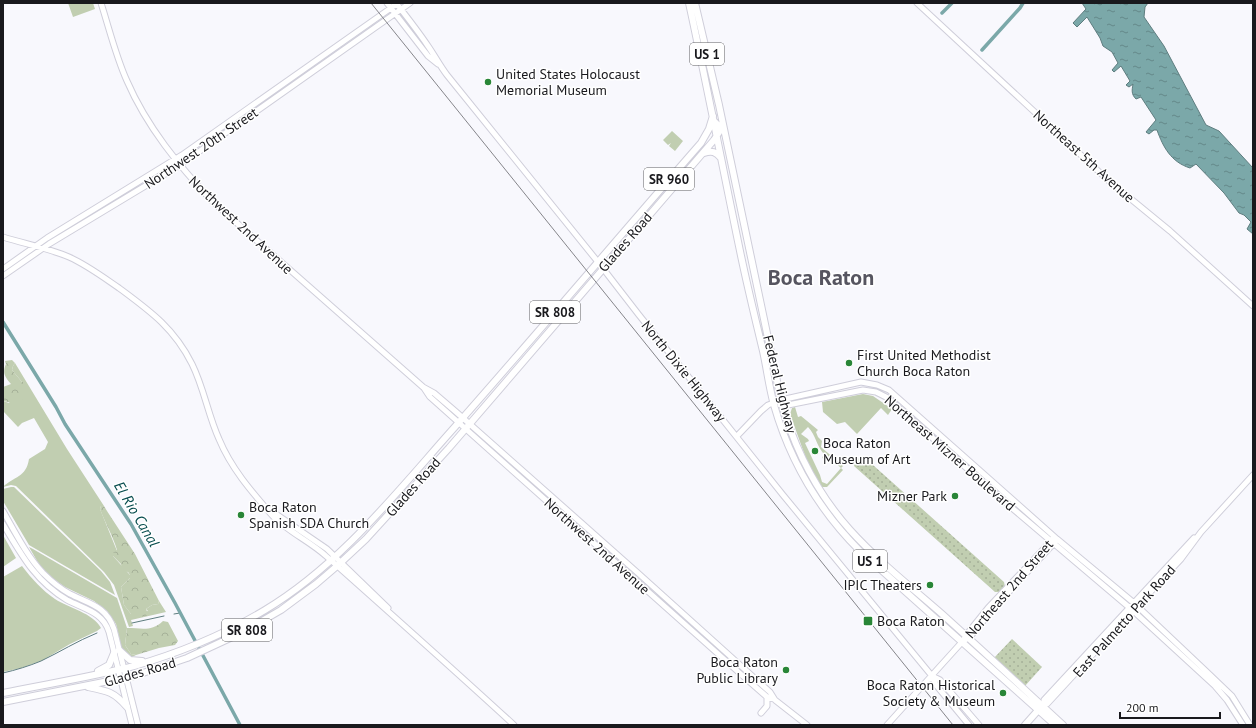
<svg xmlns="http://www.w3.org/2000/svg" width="1256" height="728" viewBox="0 0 1256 728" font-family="'PT Sans',sans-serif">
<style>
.green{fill:#c1ceb1;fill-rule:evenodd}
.forest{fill:url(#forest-crowns)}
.park{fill:url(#park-dots)}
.water{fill:url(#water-ripples);stroke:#5e7d7f}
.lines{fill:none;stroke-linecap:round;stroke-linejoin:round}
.stream{stroke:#5e7d7f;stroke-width:1}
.canal{stroke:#7ba8a9;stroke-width:3.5}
.secondary-casing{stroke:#cfceda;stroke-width:7}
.primary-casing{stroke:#cfceda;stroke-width:8}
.secondary{stroke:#fff;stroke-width:5}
.primary{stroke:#fff;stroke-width:6}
.rail{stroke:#85858a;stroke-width:1}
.poi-dot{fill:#298637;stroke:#fff;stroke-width:1.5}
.labels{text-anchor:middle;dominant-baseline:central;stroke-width:3;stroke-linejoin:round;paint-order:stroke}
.shield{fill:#fff;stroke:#5e5e61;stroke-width:1}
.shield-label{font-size:13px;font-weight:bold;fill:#19191d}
.poi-label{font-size:14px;fill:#19191d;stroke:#fff;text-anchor:start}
.street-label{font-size:14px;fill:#19191d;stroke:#fff}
.water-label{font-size:15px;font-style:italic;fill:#084d4f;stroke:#fff}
.town-label{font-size:22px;font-weight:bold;fill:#565560;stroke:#fff}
</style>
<defs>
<pattern id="forest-crowns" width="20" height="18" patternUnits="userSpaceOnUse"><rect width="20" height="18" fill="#c1ceb1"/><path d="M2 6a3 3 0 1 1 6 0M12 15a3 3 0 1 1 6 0" fill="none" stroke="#a5b098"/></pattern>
<pattern id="park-dots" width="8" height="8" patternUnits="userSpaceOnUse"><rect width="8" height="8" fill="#c1ceb1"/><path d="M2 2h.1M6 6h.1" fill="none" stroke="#a5b098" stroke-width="1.8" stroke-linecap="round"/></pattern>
<pattern id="water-ripples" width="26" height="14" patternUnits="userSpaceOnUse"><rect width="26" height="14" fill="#7ba8a9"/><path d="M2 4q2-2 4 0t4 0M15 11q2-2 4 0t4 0" fill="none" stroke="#648889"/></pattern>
</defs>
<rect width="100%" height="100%" fill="#f8f8fd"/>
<!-- green -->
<path class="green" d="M68 3H93L95 9 73 17Z
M672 131 683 141 675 151 669 146 671 143 668 145 663 140Z
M15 363 67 449 104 506H101L100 509 117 551 113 556 130 575V578L121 587 124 605 131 614 148 611 146 609 152 605 158 604 159 601 166 612 131 620 133 626 129 627 114 585 104 572 16 486 11 485 3 487C14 476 26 478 29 459L45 449 48 442 34 418 22 423 18 427 3 411V401L9 403 22 382 12 370 13 366Z
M863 394 873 396 892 409 888 415 881 408 857 434 845 422 837 424 823 412 822 402Z
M795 407 798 417 801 416 818 430 816 432 818 437 822 441 821 447 843 466 841 468 843 470 827 487H821L808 464 790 414 792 408ZM808 427C816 435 817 448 825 455L822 457 824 461 830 458 841 468 827 484 822 482 820 475 805 443 809 441 808 439 801 434Z
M11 487H14L101 571 110 582 115 595 29 545 3 501V489Z
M3 535 16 558 3 567Z
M29 547 33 549 117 598 127 628 125 645 131 654 136 655 130 658 122 650 116 624 107 611 94 601 65 587 52 578 40 566Z
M22 566C32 579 42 590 55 599 69 608 93 613 101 628L97 631 70 644 43 660 21 668 3 672V577Z"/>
<!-- forest -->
<path class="forest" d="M12 360 15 363 13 366 12 370 22 382H25L32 395 24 396 23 399 20 400 19 404H17L3 401V387L11 384C5 377 2 373 6 364L5 361Z
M101 506H104L107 511 135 554 159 601 158 604 152 605 146 609 148 614 146 616 138 617 131 614 124 605 121 587 130 578V575L128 572 122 571 121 564 113 556V553L117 550C113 536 105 523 100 509Z
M163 621 168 622 178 641 175 645 159 648 136 655 131 654 125 645 127 628C142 628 151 632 163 621Z"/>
<!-- park -->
<path class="park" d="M864 457 1004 582 1005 587 1000 592H995L854 466 855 462 859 458Z
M1012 639 1042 667 1025 686 994 658Z"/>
<!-- water -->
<path class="water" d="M1082 3H1148L1145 7 1144 17 1164 46 1206 125 1219 131 1253 168V234L1247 229 1251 222 1244 215 1239 213 1224 193 1196 164 1190 168C1171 162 1163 147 1157 130H1154L1149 134 1146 132 1156 120 1141 97 1136 99C1131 94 1132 90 1133 84L1129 87 1126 85 1130 81 1121 66 1114 72 1112 70 1118 63 1112 52 1103 46 1100 38 1087 17 1077 27 1073 23 1086 9Z"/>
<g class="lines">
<!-- stream -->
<path class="stream" d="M174 614 180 613
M132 623 164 616
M3 673C16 670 29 666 41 661 60 652 77 641 97 633"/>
<!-- canal -->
<path class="canal" d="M942 13 952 3
M982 50 1020 8 1023 3
M3 322 56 407 65 424 131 524 175 603 240 725"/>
<!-- secondary casing -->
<g class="secondary-casing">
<path id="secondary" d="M101 3C109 28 116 57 127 81 147 127 179 166 213 202L423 387 434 393 455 411 638 573 770 692 775 700 807 725
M387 3 428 56 438 64
M396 3C407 17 418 31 428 46 435 56 440 66 447 75L598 262 639 315 783 495 932 676 936 685 969 725
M917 3 1109 181 1170 231 1253 306
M3 237C25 244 48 248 69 257 87 265 103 277 119 288 150 311 174 328 192 364 204 388 208 415 219 439 231 468 251 491 271 514 286 531 310 541 326 556 389 612 452 668 514 725
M3 269 47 238 182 155 398 3
M3 276 49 244 180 165 410 3
M424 388 430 397 744 677 767 697 774 699
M780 405 783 406 863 390 876 392 886 397 1012 508 1130 608 1215 686 1227 700 1243 725
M737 436 761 411 768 405 781 400 861 382 877 385 889 390 1057 539 1134 603 1208 673 1232 696 1250 725
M270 510 327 549 388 608
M3 511C15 532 27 556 43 573 51 581 61 589 70 594 90 604 106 606 114 629L138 725
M3 524C21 554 35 581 67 600 84 609 103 612 109 632L132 725
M964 639 967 634 988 608 1053 539
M932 676 940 680 979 725
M1044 704H1047L1166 575 1181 559 1201 532 1253 475
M1042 706 1044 704V700L1194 538
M761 713 767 706V697
M887 725 962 642 970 637 993 609 1055 542"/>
</g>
<!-- primary casing -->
<g class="primary-casing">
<path id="primary" d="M689 3C707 86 723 169 740 251 747 285 755 318 763 351 767 369 769 387 774 405 790 461 819 510 860 551L1055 725
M695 3 719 105 781 400C794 448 817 493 850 530 878 561 911 587 942 614 983 651 1023 688 1063 725
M704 153C712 150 716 152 721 158
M119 650 130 660 142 661
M98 671 109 665 114 653
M88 687C108 691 114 692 127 707
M3 693C47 684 91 677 134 666 179 653 225 634 265 610 340 565 396 493 453 429 537 334 618 238 701 143L709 129 713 116
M3 702 134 676 187 658 243 632 281 610 316 584 337 566 366 539 449 448 714 140 723 126 718 125 714 121
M1025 725 1041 707"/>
</g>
<!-- secondary -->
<use href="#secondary" class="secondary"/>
<!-- primary -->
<use href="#primary" class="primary"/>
<!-- rail -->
<path class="rail" d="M371 3 953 725"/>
</g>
<!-- markers -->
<g class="poi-dot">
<circle cx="488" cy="82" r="4"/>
<circle cx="849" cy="363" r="4"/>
<circle cx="815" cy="451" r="4"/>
<circle cx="955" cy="496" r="4"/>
<circle cx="241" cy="515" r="4"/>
<circle cx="930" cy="585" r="4"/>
<rect x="863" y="616" width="10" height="10" rx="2"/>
<circle cx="786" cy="670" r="4"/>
<circle cx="1003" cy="693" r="4"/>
</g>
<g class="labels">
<!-- shield labels -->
<g class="shield">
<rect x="690" y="43" width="34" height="22" rx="3"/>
<rect x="644" y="168" width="50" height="22" rx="3"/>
<rect x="530" y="301" width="50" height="22" rx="3"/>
<rect x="853" y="550" width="34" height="22" rx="3"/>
<rect x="222" y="619" width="50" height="22" rx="3"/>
</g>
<g class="shield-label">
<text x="707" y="54">US 1</text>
<text x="669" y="179">SR 960</text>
<text x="555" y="312">SR 808</text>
<text x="870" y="561">US 1</text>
<text x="247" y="630">SR 808</text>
</g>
<!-- poi labels -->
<g class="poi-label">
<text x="496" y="74">United States Holocaust<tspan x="496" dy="16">Memorial Museum</tspan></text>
<text x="857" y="355">First United Methodist<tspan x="857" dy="16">Church Boca Raton</tspan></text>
<text x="823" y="443">Boca Raton<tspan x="823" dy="16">Museum of Art</tspan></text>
<text x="947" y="496" text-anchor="end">Mizner Park</text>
<text x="249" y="507">Boca Raton<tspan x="249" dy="16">Spanish SDA Church</tspan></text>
<text x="922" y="585" text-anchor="end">IPIC Theaters</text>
<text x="877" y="621">Boca Raton</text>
<text x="778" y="662" text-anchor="end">Boca Raton<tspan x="778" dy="16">Public Library</tspan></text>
<text x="995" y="685" text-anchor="end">Boca Raton Historical<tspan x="995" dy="16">Society &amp; Museum</tspan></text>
</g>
<!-- street labels -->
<g class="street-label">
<text transform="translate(201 148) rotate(-34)">Northwest 20th Street</text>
<text transform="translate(1084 156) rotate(42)">Northeast 5th Avenue</text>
<text transform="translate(241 225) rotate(43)">Northwest 2nd Avenue</text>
<text transform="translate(625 242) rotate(-49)">Glades Road</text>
<text transform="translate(684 371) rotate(51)">North Dixie Highway</text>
<text transform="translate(780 384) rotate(76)">Federal Highway</text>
<text transform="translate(950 453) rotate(41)">Northeast Mizner Boulevard</text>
<text transform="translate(413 487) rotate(-48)">Glades Road</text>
<text transform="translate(597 546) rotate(42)">Northwest 2nd Avenue</text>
<text transform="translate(1009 589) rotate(-49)">Northeast 2nd Street</text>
<text transform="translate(1124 621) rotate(-48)">East Palmetto Park Road</text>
<text transform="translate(140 672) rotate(-16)">Glades Road</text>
</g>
<!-- water labels -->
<g class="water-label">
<text transform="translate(137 514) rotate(59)">El Rio Canal</text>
</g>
<!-- town labels -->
<g class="town-label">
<text x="821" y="277">Boca Raton</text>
</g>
</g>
<!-- border -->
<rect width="1256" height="728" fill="none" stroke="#19191d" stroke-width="8"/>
<!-- scale -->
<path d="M1120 712v6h100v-6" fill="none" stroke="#19191d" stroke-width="2"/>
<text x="1126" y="712" font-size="12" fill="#19191d" stroke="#ffffff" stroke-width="3" paint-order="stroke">200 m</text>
</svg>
